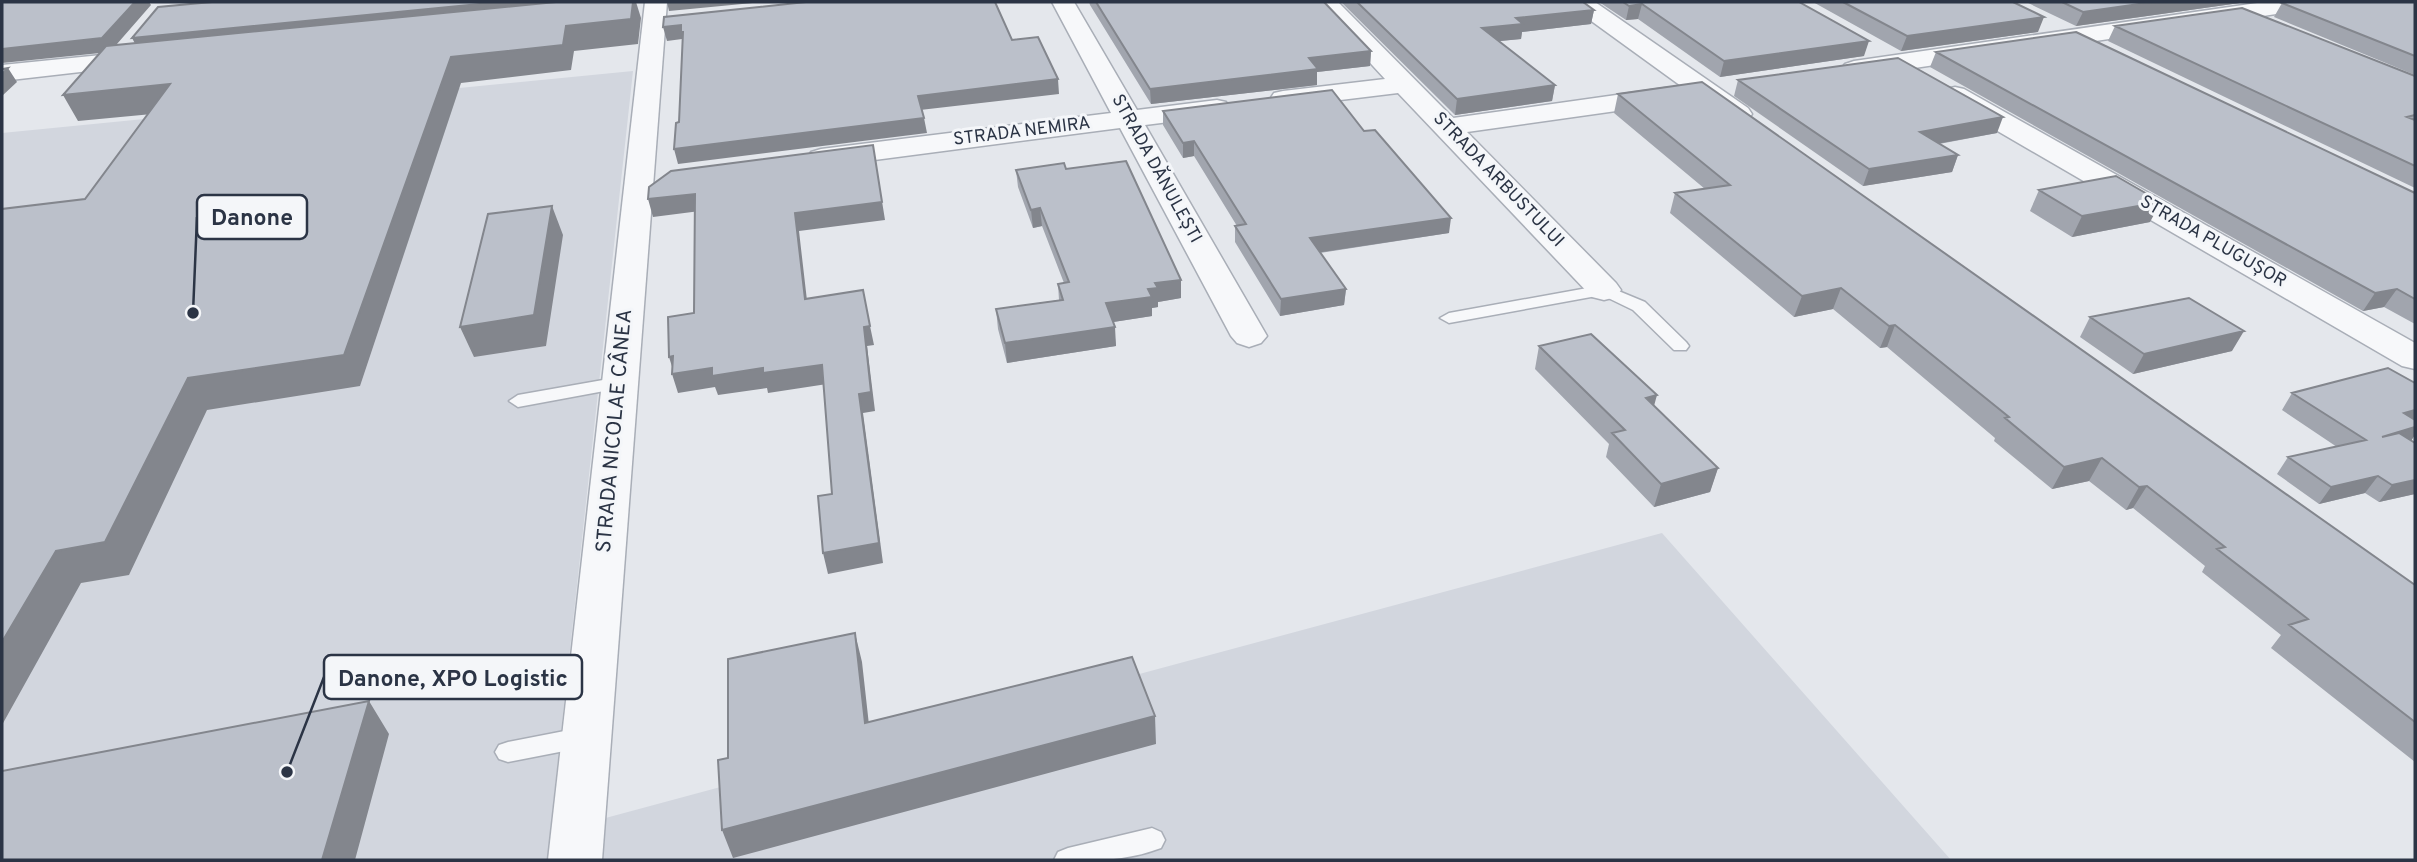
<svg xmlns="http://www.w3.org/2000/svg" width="2417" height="862" viewBox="0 0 2417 862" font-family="Overpass,sans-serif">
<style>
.built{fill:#d2d6de}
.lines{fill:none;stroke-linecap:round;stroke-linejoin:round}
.service-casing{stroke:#a9aeb7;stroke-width:3}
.minor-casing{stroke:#a9aeb7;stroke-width:3}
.tertiary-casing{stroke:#a9aeb7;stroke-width:3}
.service{fill:#f7f8fa;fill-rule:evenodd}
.minor{fill:#f7f8fa;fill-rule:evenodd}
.tertiary{fill:#f7f8fa;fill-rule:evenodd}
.wall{fill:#a1a5ae}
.shaded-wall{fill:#83868d}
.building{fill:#bbc0ca;stroke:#83868d;stroke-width:2}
.labels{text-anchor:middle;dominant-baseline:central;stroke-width:6;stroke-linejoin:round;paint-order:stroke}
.far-street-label{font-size:18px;fill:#2b3445;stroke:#f4f6f9}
.street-label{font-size:21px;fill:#2b3445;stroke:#f4f6f9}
.leader{fill:none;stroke:#2b3445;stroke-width:2.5}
.callout-dot{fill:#2b3445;stroke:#f4f6f9;stroke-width:2.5}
.callout{fill:#f4f6f9;stroke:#2b3445;stroke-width:2.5}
.callout-label{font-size:23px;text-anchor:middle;font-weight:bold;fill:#2b3445}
</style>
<rect width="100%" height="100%" fill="#e4e7ec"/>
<!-- built -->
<path class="built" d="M633 71 550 833 1662 533 1951 860H2V133Z"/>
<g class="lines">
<!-- service casing -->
<g class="service-casing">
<path id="service" d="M1604 285 1645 302 1686 342 1689 346 1686 350H1674L1633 310 1602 295 1449 323 1440 318 1449 313Z
M620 377 629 383 626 387 518 407 509 401 518 395Z
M585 727 594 730 597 737 594 744 585 747 508 762 499 759 495 752 499 745 508 742Z
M1152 828 1161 832 1165 840 1161 848C1127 861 1091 862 1054 860L1058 852 1068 848Z"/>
</g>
<!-- minor casing -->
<g class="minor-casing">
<path id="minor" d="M1052 2H1074L1137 110 1217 100 1226 102 1230 108 1226 114 1217 116 1145 125 1267 336 1261 343 1249 347 1237 343 1231 336 1120 128 821 167 811 164 807 158 811 152 821 149 1111 113Z
M1314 2H1338L1453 118 1666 88 1675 90 1679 96 1675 102 1666 104 1467 132 1616 283 1621 290 1616 297 1604 300 1592 297 1398 93 1283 107 1274 105 1270 99 1274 93 1283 91 1385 79Z
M1569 2H1595L1748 108 1752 114 1748 120 1738 122 1728 120 1572 7Z
M2264 2H2321L2318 7 2310 9 1854 77 1845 74 1841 69 1845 64 1854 61Z
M141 51 150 54 154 59 150 64 2 81V65Z
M1955 87 1964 89 2415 343V369L2402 366 1946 101 1942 95 1946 89Z"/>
</g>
<!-- tertiary casing -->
<g class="tertiary-casing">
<path id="tertiary" d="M645 2H667L602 860H548Z"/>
</g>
<!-- service -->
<use href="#service" class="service"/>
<!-- minor -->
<use href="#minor" class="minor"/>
<!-- tertiary -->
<use href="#tertiary" class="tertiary"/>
</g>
<!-- wall -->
<path class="wall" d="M1089 2H1324L1371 51 1370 66 1317 72V85L1151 104 1090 5Z
M1341 2H1583L1594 10 1591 24 1522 32 1521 39 1499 41 1555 85 1552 101 1455 115Z
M1599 2H1799L1864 56 1720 77 1638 19 1626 20Z
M1813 2H2013L2038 32 1901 51Z
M2026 2H2247L2076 26Z
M2415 2V75L2274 17 2282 3Z
M2115 26 2415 76V188L2108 41Z
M1936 52 2415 193V324L2384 307 2363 311 1930 67Z
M1738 80 1997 133 1939 144 1958 155 1952 172 1863 186 1734 96Z
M1618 94 2415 585V762L2271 648 2281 635 2202 572 2205 566 2133 508 2126 510 2089 481 2052 489 1994 441 1995 438 1887 347 1880 348 1833 309 1794 317 1670 213 1675 193 1705 189 1614 113Z
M1163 111 1364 131 1449 233 1320 253 1346 289 1344 305 1280 316 1235 242V226H1237L1194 156 1183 158 1163 125Z
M1066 169 1181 298 1158 302V307L1152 308V316L1113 322 1116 346 1007 363 998 329 996 309 1059 300 1058 284 1064 283 1042 226 1033 228 1018 187 1016 170Z
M2039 190 2150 222 2072 237 2030 211Z
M2090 317 2232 351 2133 374 2080 337Z
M1539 346 1654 406 1718 468 1710 492 1654 507 1606 457 1609 444 1535 369Z
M2292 393 2411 441 2415 494 2379 502 2365 493 2319 504 2277 474 2288 457 2337 447 2282 410Z"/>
<!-- shaded-wall -->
<path class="shaded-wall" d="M135 2H149L151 5 110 52 2 63V49Z
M500 2H614L138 49 132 38Z
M633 2H636L641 18 638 44 574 51 571 70 461 83 360 386 207 410 129 575 81 583 2 725V642L56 551 188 378 451 57 566 26Z
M667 2H763L669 11Z
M2153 2H2247L2076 26 2083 12Z
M1642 4 1638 19 1626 20 1629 6Z
M1594 10 1591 24 1522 32 1521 39 1480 43 1482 28 1516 18Z
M2044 17 2038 32 1901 51 1907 36Z
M681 25 686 46 682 39 667 41 663 27Z
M1869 41 1864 56 1720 77 1724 61Z
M1371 51 1370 66 1317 72V85L1151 104 1150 89 1309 58Z
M8 68 17 82 2 96V74Z
M1058 79 1059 94 920 110 918 96Z
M170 84 184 111 78 121 63 95Z
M1555 85 1552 101 1455 115 1457 99Z
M2003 117 1997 133 1914 148 1920 132Z
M924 118 927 133 678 164 674 149Z
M1194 141V156L1183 158V143Z
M873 145 885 220 799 231 809 318 805 299 795 213Z
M1958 155 1952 172 1863 186 1869 169Z
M695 194 700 211 653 217 648 199Z
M2161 202 2150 222 2072 237 2082 216Z
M552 206 563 235 546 346 474 357 460 327Z
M1040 208 1042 226 1033 228 1031 210Z
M1451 218 1449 233 1309 254 1310 238Z
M1181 280V298L1158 302V307L1152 308V316L1107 323 1106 303 1148 289 1155 283Z
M1841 288 1833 309 1794 317 1802 296Z
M1346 289 1344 305 1280 316 1281 299Z
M2397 289 2384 307 2363 311 2375 293Z
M1895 325 1887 347 1880 348 1889 326Z
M870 326 874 345 867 346 875 411 863 413 883 563 828 574 823 553 864 327Z
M1115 327 1116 346 1007 363 1005 343Z
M2244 331 2232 351 2133 374 2144 354Z
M673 356 712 368H763L822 365 827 384 768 393 767 388 718 395 715 387 678 393 672 374 674 373 669 357Z
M1657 395 1651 417 1646 398Z
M2415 410V423L2404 413Z
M2415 427V435L2411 441 2382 437Z
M2102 458 2089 481 2052 489 2064 467Z
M1718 468 1710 492 1654 507 1661 484Z
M2378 476 2365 493 2319 504 2331 487Z
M2415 480V494L2379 502 2392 485Z
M2147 486 2133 508 2126 510 2139 487Z
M855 633 862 662 872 752 865 723Z
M369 701 389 734 355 860H322Z
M1155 716 1156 744 733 858 722 830Z"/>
<!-- building -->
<path class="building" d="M2 2H135L102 38 2 49Z
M212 2H500L132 38 158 7Z
M556 2H633L631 19 566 26 563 45 451 57 344 355 188 378 105 542 56 551 2 642V209L85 199 170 84 63 95 106 46Z
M806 2H995L1012 40 1038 37 1058 79 918 96 924 118 674 149 676 123 679 122 683 32H681V25L663 27 664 17Z
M1096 2H1324L1371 51 1309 58 1318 69 1150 89Z
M1357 2H1583L1594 10 1516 18 1523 24 1482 28 1555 85 1457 99Z
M1623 2H1799L1869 41 1724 61 1642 4 1629 6Z
M1843 2H2013L2044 17 1907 36Z
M2062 2H2153L2083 12Z
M2287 2H2415V56L2282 3Z
M2242 8 2415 76V115L2407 117 2415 120V166L2115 26Z
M2076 32 2415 193V299L2397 289 2375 293 1936 52Z
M1898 58 2003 117 1920 132 1958 155 1869 169 1738 80Z
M8 68 2 74V69Z
M1702 82 2415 585V722L2289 625 2308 619 2217 549 2225 547 2147 486 2139 487 2102 458 2064 467 2005 418 2009 417 1895 325 1889 326 1841 288 1802 296 1675 193 1730 185 1618 94Z
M1332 90 1364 131 1375 130 1451 218 1310 238 1346 289 1281 299 1235 226 1246 224 1194 141 1183 143 1163 111Z
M873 145 882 202 795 213 805 299 863 290 870 326 864 327 871 392 859 394 879 543 823 553 818 496 832 494 822 365 763 373V368L712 376V368L672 374 673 356 669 357 668 317 694 313 695 194 648 199 649 187 671 171Z
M1126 161 1181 280 1155 283 1158 288 1148 289 1152 297 1106 303 1115 327 1005 343 996 309 1063 300 1058 284 1069 282 1040 208 1031 210 1016 170 1064 163 1066 169Z
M2116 176 2161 202 2082 216 2039 190Z
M552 206 534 315 460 327 488 214Z
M2189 298 2244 331 2144 354 2090 317Z
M1591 334 1657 395 1646 398 1718 468 1661 484 1612 433 1625 430 1539 346Z
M2388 368 2415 383V410L2404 413 2415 420V427L2382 437 2399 433 2415 443V480L2392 485 2378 476 2331 487 2288 457 2366 440 2292 393Z
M855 633 865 723 1132 657 1155 716 722 830 718 760 728 758V659Z
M369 701 322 860H2V771Z"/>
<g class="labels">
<!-- far-street labels -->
<g class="far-street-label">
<text transform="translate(1022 132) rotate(-7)">STRADA NEMIRA</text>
<text transform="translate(1156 169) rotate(61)">STRADA DĂNULEȘTI</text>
<text transform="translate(1498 180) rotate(46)">STRADA ARBUSTULUI</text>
<text transform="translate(2213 242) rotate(30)">STRADA PLUGUȘOR</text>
</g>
<!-- street labels -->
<g class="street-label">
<text transform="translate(615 431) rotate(-85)">STRADA NICOLAE CÂNEA</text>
</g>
</g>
<!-- callouts -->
<path class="leader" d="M193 313L197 217M287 772L324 677"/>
<g class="callout-dot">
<circle cx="193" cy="313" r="7"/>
<circle cx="287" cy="772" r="7"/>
</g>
<g class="callout">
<rect x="197" y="195" width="110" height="44" rx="7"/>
<rect x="324" y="655" width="258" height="44" rx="7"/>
</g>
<g class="callout-label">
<text x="252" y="225">Danone</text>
<text x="453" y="686">Danone, XPO Logistic</text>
</g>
<!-- border -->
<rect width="2417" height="862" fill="none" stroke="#2b3445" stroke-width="7"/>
</svg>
